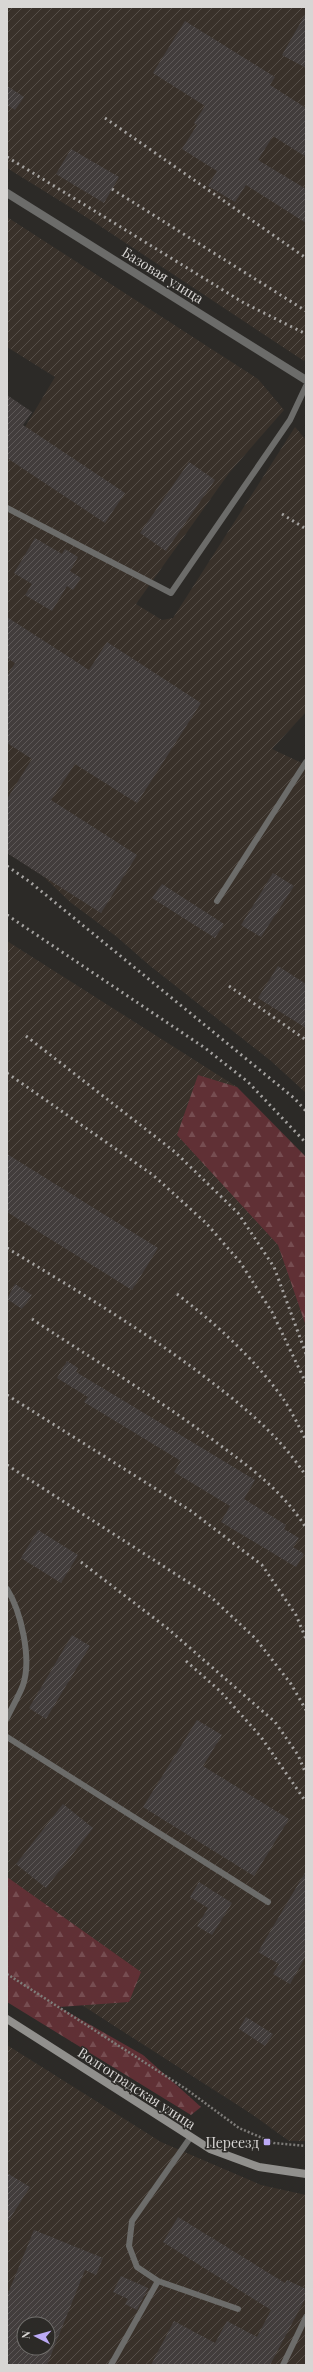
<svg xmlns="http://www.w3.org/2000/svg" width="313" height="2372" viewBox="0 0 313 2372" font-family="'Playfair Display',serif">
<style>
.industrial{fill:url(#industrial-furrows);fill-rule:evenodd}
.forest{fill:url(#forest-firs)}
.building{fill:url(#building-hatch);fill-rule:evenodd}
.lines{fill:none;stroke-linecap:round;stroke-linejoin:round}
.path{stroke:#7e7c79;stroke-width:2.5;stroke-dasharray:2 2;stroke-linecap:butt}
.service{stroke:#6c6c6a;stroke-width:6}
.minor{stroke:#6c6c6a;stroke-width:8}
.secondary{stroke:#91908d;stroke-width:8}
.rail{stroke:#a5a3a1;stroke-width:3;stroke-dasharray:2 4;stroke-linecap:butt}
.poi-dot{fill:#bcaaf6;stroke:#2c2a27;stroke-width:1.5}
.labels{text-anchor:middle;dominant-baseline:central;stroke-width:3;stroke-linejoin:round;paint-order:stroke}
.street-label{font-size:14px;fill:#d8d6d4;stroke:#2c2a27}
.poi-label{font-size:14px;fill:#d8d6d4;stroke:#2c2a27;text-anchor:end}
</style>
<defs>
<pattern id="industrial-furrows" width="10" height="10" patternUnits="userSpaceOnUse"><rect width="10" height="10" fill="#39312a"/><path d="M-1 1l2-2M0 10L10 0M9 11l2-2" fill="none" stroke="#554e48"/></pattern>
<pattern id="forest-firs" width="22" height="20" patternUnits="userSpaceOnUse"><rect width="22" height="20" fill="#603035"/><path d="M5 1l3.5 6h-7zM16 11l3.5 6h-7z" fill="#764d51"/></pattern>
<pattern id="building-hatch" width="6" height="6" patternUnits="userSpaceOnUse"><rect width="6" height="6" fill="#423d3c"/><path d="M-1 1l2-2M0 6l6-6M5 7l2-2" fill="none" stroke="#5d5857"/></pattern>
</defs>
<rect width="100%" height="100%" fill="#2c2a27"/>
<!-- industrial -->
<path class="industrial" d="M7 7H306V358L304 361 94 222 7 168Z
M7 217 258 379 284 410 229 473 136 604 162 620 173 618 295 427 306 440V712L272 749 306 765V1093L271 1061 149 965 117 937 70 902 43 876 7 853V457L55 377 7 347Z
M7 941 237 1087 306 1174V2141H289L253 2115 7 1957Z
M7 2045 161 2142 261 2185 306 2195V2365H7ZM24 2324H48V2348H24Z"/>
<!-- forest -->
<path class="forest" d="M198 1075 237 1087 306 1157V1326L278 1245 177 1135Z
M7 1877 141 1972 129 2002 59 2007 143 2055 201 2107 191 2115 7 2002Z"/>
<!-- building -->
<path class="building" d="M306 13V68L282 55Z
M185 21 275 77 270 85 306 108V157L273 136 258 160 306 189V223L246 185 235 202 208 186 217 171 182 149 197 125 194 123 205 106 153 73Z
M7 86 24 97 15 110 7 105Z
M71 149 119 177 104 203 56 174Z
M7 395 32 412 23 425 125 493 105 523 7 458Z
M189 462 215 480 166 551 140 533Z
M35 538 62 554 65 549 78 557 70 571 81 578 73 590 67 586 52 611 25 595 32 584 14 573Z
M7 617 89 670 107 642 201 703 137 803 75 764 51 800 137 855 101 913 7 853V799L32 759 7 743V676L15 663 7 658Z
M273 873 294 886 261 937 241 925Z
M162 884 224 924 215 938 152 898Z
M278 966 306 984V1028L258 998Z
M7 1154 158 1248 132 1290 7 1212Z
M15 1284 32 1295 22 1309 7 1299Z
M67 1361 78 1368 76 1372 255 1480 244 1499 286 1525 284 1529 299 1538 293 1547 304 1554 296 1567 221 1522 230 1506 174 1472 181 1461 84 1402 88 1397 57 1378Z
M38 1530 78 1555 61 1583 21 1558Z
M72 1635 90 1646 46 1719 29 1708Z
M197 1720 222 1735 203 1766 289 1819 254 1876 143 1807Z
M63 1804 93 1828 46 1888 16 1864Z
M306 1871V1956L290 1984 273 1974 279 1964 258 1952Z
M199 1882 232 1903 212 1935 197 1926 208 1908 190 1897Z
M246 2017 273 2034 265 2046 239 2029Z
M7 2173 30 2187 7 2223Z
M178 2217 285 2283 287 2280 306 2289V2297L270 2365H151L174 2321 215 2343 227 2321 257 2337 271 2310 163 2242Z
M34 2230 103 2258 96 2275 85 2270 47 2365H7V2296ZM24 2324H48V2348H24Z
M121 2276 148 2288 137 2310 125 2304 128 2299 113 2292Z"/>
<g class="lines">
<!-- path -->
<path class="path" d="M7 1974 186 2089 239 2128 274 2143 306 2146"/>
<!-- service -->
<path class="service" d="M7 508 171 593 290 420 306 386
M217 901 306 762
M7 1589C21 1611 32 1659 23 1685 19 1696 12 1707 7 1718
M7 1737 268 1902
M158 2281 238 2309
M111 2365 158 2281 137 2267 129 2246 132 2221 190 2138
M283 2365 306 2317"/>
<!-- minor -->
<path class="minor" d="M7 193 306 380"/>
<!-- secondary -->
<path class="secondary" d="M7 2019 210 2149 259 2167 306 2174"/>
<!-- rail -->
<path class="rail" d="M105 118 306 258
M7 157 244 303 306 334
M112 189 306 311
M282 514 306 529
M7 866 30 882 294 1098 306 1111
M7 915 205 1048 248 1082 306 1143
M229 986 306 1040
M26 1036 175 1152 238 1213 274 1267 306 1354
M7 1073 153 1175 206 1223 240 1262 272 1312 306 1383
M7 1248C74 1289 142 1329 205 1377 243 1406 279 1435 306 1476
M177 1294C216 1324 255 1359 284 1400 292 1412 299 1427 306 1440
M32 1319C91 1358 152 1395 209 1437 244 1463 283 1490 306 1528
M7 1395 191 1511 262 1565 296 1615 306 1639
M7 1465 211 1597 256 1639 291 1684 306 1710
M81 1562 167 1628 275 1722 298 1755 306 1774
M186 1661 220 1691 261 1737 306 1802"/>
</g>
<!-- markers -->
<rect class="poi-dot" x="263" y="2138" width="8" height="8" rx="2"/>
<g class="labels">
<!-- street labels -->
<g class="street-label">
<text transform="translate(163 275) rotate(32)">Базовая улица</text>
<text transform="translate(137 2088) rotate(33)">Волгоградская улица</text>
</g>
<!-- poi labels -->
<g class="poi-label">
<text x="259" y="2142">Переезд</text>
</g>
</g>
<!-- border -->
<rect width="313" height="2372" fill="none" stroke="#d8d6d4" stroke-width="16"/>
<!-- north arrow -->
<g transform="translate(36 2336) rotate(276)"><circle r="19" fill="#2c2a27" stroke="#716f6c"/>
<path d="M0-3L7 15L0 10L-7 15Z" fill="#bcaaf6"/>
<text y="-6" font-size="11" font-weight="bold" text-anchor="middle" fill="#d8d6d4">N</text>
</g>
</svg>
